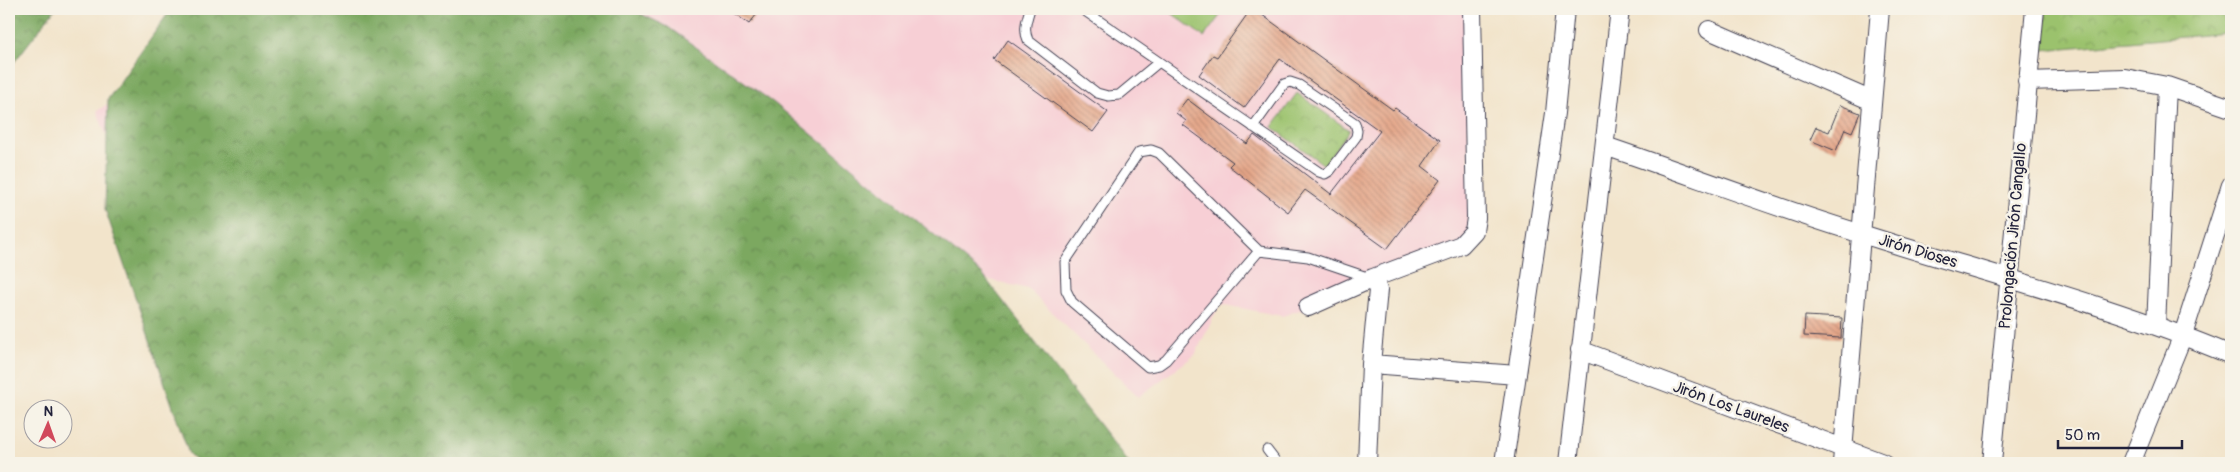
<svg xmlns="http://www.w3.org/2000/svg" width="2240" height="472" viewBox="0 0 2240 472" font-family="Pangolin,sans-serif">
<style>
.built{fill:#f7cfd5}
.forest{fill:url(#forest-crowns);stroke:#4f654e}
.park{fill:url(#park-crowns);stroke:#5e7254}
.garden{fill:#9bc26d;stroke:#5e7254}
.building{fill:url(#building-back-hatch)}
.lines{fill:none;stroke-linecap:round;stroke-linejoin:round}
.service-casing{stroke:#413f51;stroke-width:11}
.minor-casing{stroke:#413f51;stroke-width:20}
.service{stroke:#fff;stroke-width:9}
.minor{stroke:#fff;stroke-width:18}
.labels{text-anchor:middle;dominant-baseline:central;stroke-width:5;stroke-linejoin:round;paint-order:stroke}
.street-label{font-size:16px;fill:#22223b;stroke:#f7f3e8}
</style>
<defs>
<pattern id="forest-crowns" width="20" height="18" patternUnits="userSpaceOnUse" patternTransform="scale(1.25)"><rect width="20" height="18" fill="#7ca860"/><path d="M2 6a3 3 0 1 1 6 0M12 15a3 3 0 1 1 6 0" fill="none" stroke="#658850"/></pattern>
<pattern id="park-crowns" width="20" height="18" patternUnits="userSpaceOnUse" patternTransform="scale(1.25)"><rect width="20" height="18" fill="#9bc26d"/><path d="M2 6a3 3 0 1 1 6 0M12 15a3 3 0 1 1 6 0" fill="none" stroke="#85a65f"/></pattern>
<pattern id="building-back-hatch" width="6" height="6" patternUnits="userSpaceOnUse" patternTransform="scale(1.25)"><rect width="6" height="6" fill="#e5a587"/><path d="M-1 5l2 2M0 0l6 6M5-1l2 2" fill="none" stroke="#b98670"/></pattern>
</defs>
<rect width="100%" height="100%" fill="#f7f3e8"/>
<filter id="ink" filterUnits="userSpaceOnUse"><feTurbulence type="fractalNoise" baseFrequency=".02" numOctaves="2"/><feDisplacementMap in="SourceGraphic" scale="10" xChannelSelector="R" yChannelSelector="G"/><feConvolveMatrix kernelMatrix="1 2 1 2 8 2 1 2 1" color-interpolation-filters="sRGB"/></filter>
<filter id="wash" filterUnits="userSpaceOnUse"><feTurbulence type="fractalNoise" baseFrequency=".0096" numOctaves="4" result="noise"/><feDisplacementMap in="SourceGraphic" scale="20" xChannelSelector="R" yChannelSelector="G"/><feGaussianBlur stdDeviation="1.12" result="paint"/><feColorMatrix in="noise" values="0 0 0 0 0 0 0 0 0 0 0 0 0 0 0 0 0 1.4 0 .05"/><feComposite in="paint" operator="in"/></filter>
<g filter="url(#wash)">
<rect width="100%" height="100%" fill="#f2e4cb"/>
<!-- built -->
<path class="built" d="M188 9H1468L1469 237 1457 257 1282 316 1220 304 1195 355 1138 397 1028 289 821 240 149 250 97 111 177 57Z"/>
<!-- forest -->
<path class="forest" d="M9 9H55L9 69Z
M171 9H631L668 27 774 103 982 274 1129 463H199L189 454 105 209 108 99Z"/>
<!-- park -->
<path class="park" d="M2046 9H2224L2226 33 2043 50Z
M1297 93 1349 130 1324 165 1272 127Z"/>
<!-- garden -->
<path class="garden" d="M1166 9H1225L1204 37Z"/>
<g id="blocks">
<!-- building -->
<path class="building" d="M728 9H761L749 24Z
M1251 9H1254L1393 110 1395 108 1440 140 1422 166 1440 180 1387 249 1305 190 1288 212 1229 166 1233 162 1183 125 1186 121 1176 113 1187 99 1247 144 1254 135 1331 194 1380 131 1280 59 1244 108 1199 75 1213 55 1217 57Z
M1008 40 1108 112 1093 132 994 60Z
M1840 105 1860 113 1852 132 1845 129 1836 151 1810 140 1816 127 1829 132Z
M1805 316 1842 318 1841 338 1804 336Z"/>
</g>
</g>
<g filter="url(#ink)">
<use href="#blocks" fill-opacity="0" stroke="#413f51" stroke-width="1"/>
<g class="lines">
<!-- service casing -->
<g class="service-casing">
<path id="service" d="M1030 9C1027 19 1023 29 1028 40L1097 93 1108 96 1119 95 1159 62
M1082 9 1319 172 1325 174 1330 171 1356 137 1357 131 1355 123 1299 85 1290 82 1284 84 1253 127
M1259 251 1166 360 1159 365 1148 367 1072 302 1066 290 1065 262 1139 152 1151 150 1159 153 1259 251 1308 257 1370 278
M1267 450 1277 463"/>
</g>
<!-- minor casing -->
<g class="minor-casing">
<path id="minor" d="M1709 30 1872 101
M2027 81 2125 78 2167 86 2231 108
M1605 146C1691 175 1776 208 1862 234 1985 273 2112 305 2231 355
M1308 307 1373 278 1461 245 1474 231 1476 218 1472 9
M2156 326 2167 86
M1580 350 1883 463
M1371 364 1378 290 1373 278
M1367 463 1371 364 1517 375
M1504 463 1555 113 1565 9
M1568 463 1620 9
M1842 463 1880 9
M1992 463 2035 9
M2131 463 2183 335 2231 185"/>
</g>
<!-- service -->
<use href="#service" class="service"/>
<!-- minor -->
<use href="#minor" class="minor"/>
</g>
</g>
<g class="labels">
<!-- street labels -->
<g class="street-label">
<text transform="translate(2013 236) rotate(-85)">Prolongación Jirón Cangallo</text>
<text transform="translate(1918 251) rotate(17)">Jirón Dioses</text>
<text transform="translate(1731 407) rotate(20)">Jirón Los Laureles</text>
</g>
</g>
<!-- margin -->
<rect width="2240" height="472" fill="none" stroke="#f7f3e8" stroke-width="30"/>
<!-- north arrow -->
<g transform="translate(48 424) rotate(2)"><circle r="24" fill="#f7f3e8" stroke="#a29fa3"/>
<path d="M0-4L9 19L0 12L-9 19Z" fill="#d1495b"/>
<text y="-8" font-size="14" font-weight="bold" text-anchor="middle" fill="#22223b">N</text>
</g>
<!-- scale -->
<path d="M2058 440v8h124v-8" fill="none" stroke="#22223b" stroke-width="2.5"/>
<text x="2065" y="440" font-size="15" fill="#22223b" stroke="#f7f3e8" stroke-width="4" paint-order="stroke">50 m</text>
</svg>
